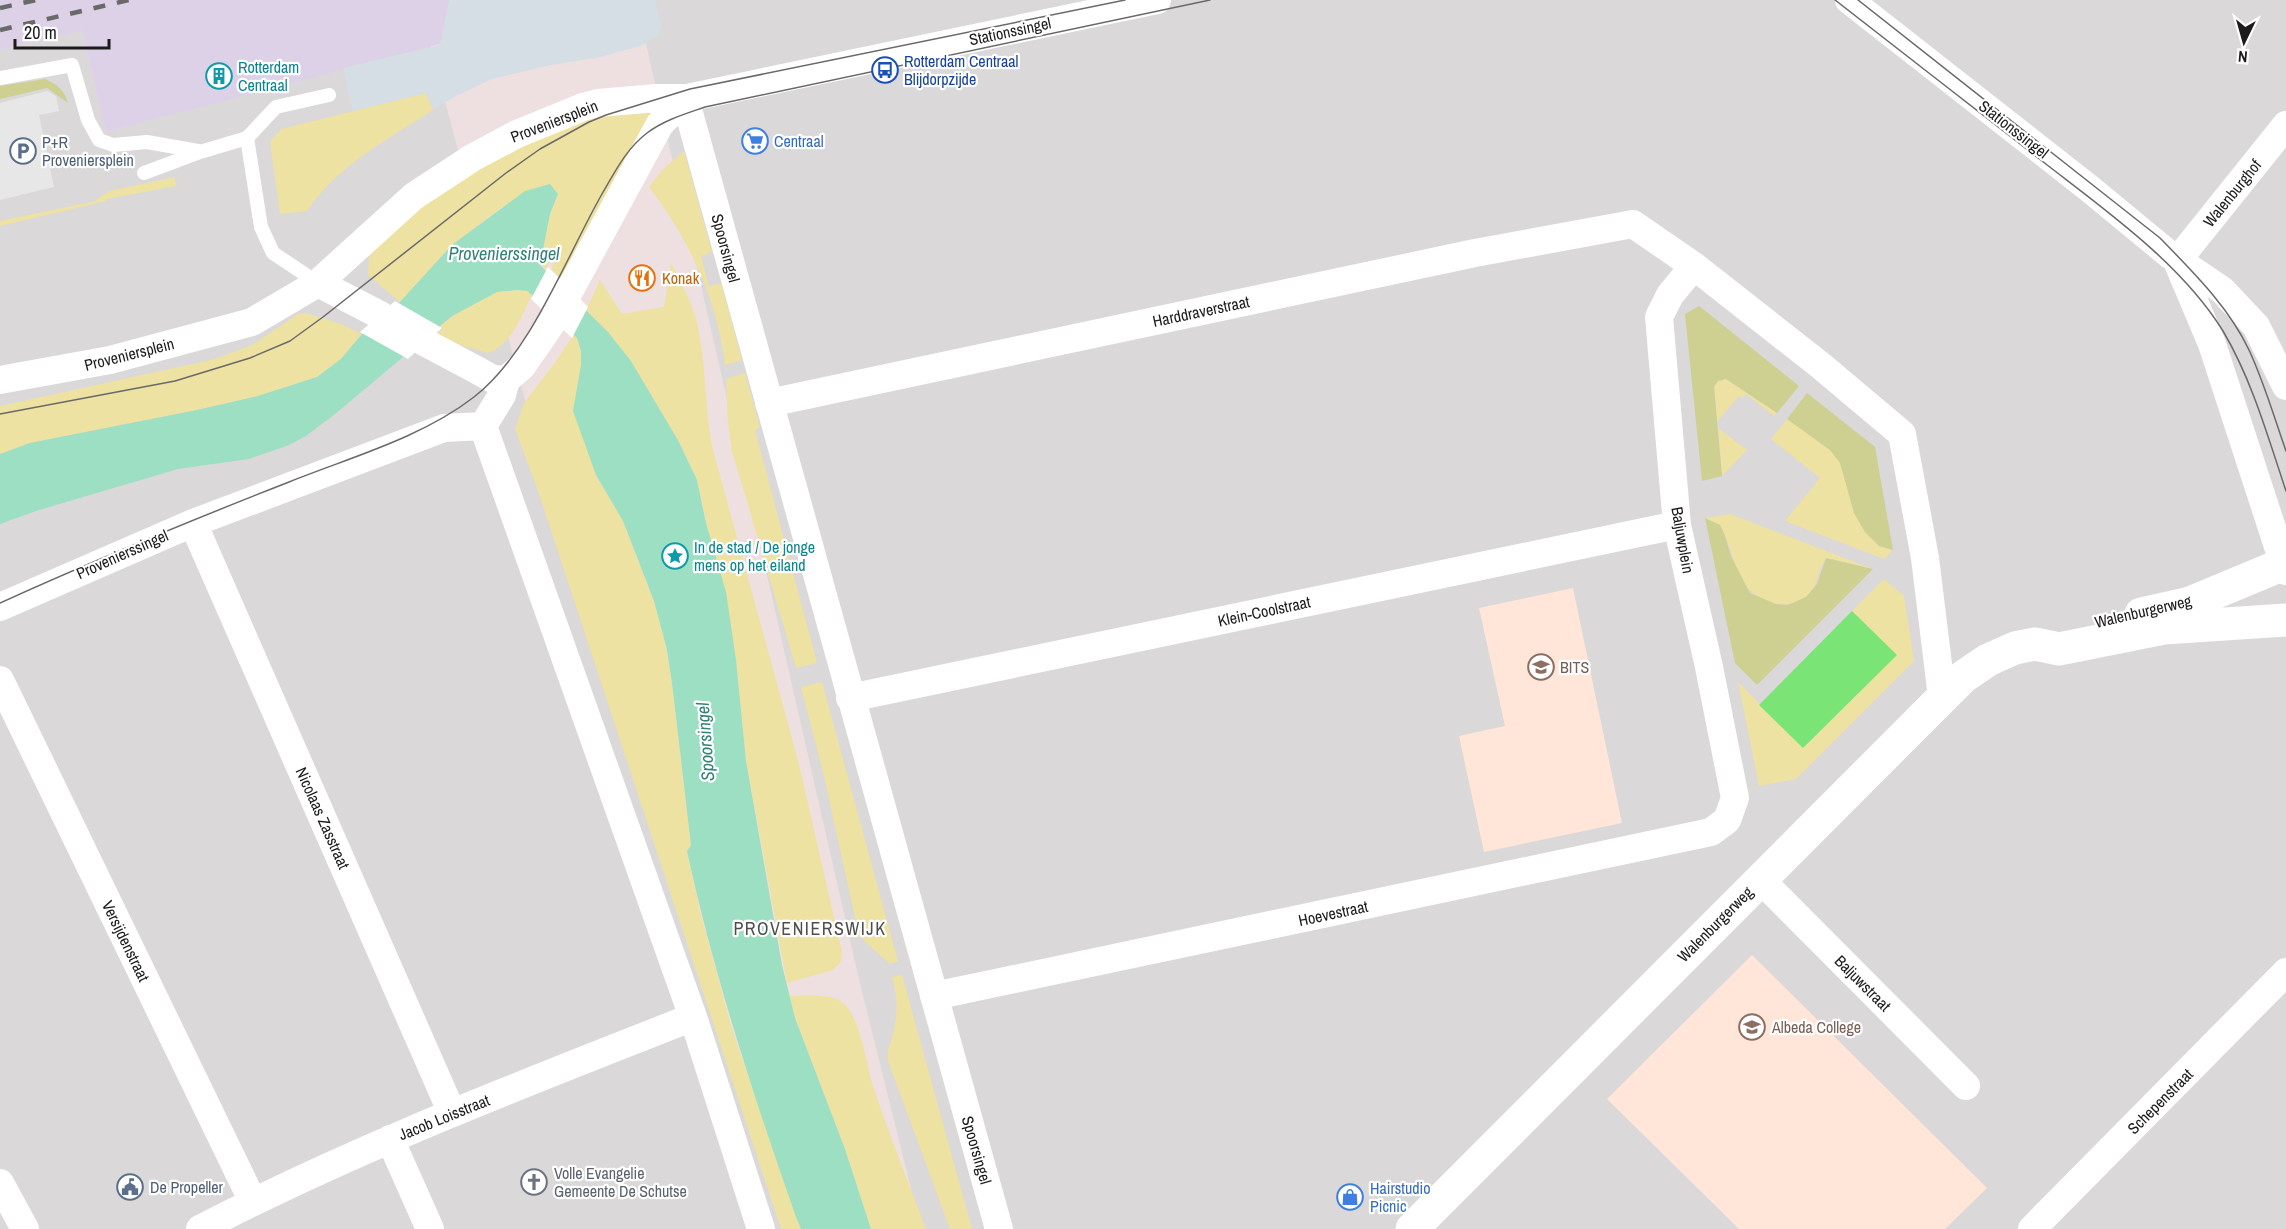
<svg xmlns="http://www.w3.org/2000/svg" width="2286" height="1229" viewBox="0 0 2286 1229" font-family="'Archivo Narrow',sans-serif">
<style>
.residential{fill:#dad8d9}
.industrial{fill:#ddd1e8}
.education{fill:#ffe6d8}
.grass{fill:#ede2a1}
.forest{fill:#cdd091}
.pitch{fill:#7be477}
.parking{fill:#e7e7e7}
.plaza{fill:#d4dee4}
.water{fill:#9cdfc3}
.pier{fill:#fff}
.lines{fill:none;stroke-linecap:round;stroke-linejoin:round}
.service{stroke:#fff;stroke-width:14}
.minor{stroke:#fff;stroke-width:28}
.tertiary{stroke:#fff;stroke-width:33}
.tram{stroke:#696969;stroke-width:1.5}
.rail{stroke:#696969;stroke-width:4.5;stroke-dasharray:12 12;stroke-linecap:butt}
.labels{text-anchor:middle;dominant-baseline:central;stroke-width:4.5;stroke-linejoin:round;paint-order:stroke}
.street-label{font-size:16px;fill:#1b1b1b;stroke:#fff}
.transit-label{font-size:16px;fill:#164399;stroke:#fff;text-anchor:start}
.culture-label{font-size:16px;fill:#0d838f;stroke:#fff;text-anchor:start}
.shop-label{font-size:16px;fill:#366cbe;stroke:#fff;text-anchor:start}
.service-label{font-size:16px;fill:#4e5e75;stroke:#fff;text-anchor:start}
.food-label{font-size:16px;fill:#c56008;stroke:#fff;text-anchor:start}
.education-label{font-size:16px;fill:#785e54;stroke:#fff;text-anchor:start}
.worship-label{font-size:16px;fill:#5b616d;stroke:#fff;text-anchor:start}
.water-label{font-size:18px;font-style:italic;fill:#338175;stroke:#fff}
.neighbourhood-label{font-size:18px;letter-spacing:1.5px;fill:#4e4e4e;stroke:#fff}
</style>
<rect width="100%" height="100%" fill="#eee0e0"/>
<!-- residential -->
<path class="residential" d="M636 0H2286V1229H921L858 975Z
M82 31 106 132 430 45 525 400 797 1229H0V50Z"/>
<!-- industrial -->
<path class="industrial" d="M0 0H607L106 132 82 31 0 50Z"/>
<!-- education -->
<path class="education" d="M1573 588 1622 823 1484 852 1459 736 1505 726 1479 608Z
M1752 955 1987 1188 1945 1229H1739L1607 1099Z"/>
<!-- grass -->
<path class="grass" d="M426 93 433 110C388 139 337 166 307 211L280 214 270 142 281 129Z
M647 109 651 114 564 281 551 269 561 249 558 248 546 269 540 265 550 214 558 194 501 208 452 245 400 302 368 275 369 257 380 242 445 188 571 119Z
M684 151 712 252 701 256 709 286 721 283 742 360 725 365C717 299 689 239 649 187L662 170Z
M175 177 176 186 107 199 106 201 0 226V221L95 201 109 191Z
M671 263C681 282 690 299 696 319 707 362 704 407 713 450L798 760 842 952 841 962 833 970 787 983 746 761 736 660 697 480 679 442 631 361 586 310 600 280 622 314 664 307Z
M517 290 527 291 532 295C521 317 512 344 488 353L460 345 437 334 443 329 439 326 461 311 497 292Z
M306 313 341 324 362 334 341 359 317 377 258 396 197 410 30 443 0 454V406L215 359 252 345 298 314Z
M574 334C582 342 581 355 581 365L596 475 623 521 654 601 667 650 672 683 691 845 687 851 700 911 732 1029 801 1229H781L539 494 515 429 524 403 554 364Z
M745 373 760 427 755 430 817 663 796 668 732 451 728 423 726 379Z
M1726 379 1777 413 1774 416 1746 394 1742 398 1739 396 1717 422 1714 387 1718 381Z
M1787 419 1830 450 1841 463 1854 513 1879 546 1893 550 1884 559 1785 521 1820 478 1771 439Z
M1718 428 1747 450 1722 476Z
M1730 514 1873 569 1826 558C1817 570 1819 584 1808 595 1800 603 1787 606 1777 604 1733 595 1738 557 1720 525L1705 518Z
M1884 579 1904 596 1914 661 1796 779 1759 786 1738 682 1803 748 1896 655 1852 611Z
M822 682 898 961 890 964 859 936 824 776 801 687Z
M902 975 972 1229H950L888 1061C887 1051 889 1047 892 1038 898 1015 898 999 892 977Z
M790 996C806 996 836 992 847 1007 860 1022 867 1065 873 1086 889 1134 908 1181 926 1229H871L845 1149 795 1018Z"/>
<!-- forest -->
<path class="forest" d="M45 79C57 85 64 89 68 103L47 88 0 99V86Z
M1699 306 1799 386 1777 413 1726 379 1718 381 1714 387 1722 476 1702 481 1685 314Z
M1807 393 1875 447 1893 550 1879 546 1865 532 1854 513 1840 463 1830 450 1787 419Z
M1705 518 1720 525 1724 533 1731 556 1750 593 1776 604 1788 605 1806 597 1817 584 1826 558 1873 569 1757 685 1735 663Z"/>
<!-- pitch -->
<path class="pitch" d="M1852 611 1897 655 1803 748 1759 705Z"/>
<!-- parking -->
<path class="parking" d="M47 91 56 96 59 111 39 115 54 187 0 200V103Z"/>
<!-- plaza -->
<path class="plaza" d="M449 0H655L662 27 657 37 640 46 601 57 551 65 492 79 454 97 433 110 426 93 353 111 343 68 440 45Z"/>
<!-- water -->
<path class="water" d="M550 184 558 194 550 214 540 265 608 332 631 361 679 442 697 480 706 523 726 592 736 660 746 761 782 965 795 1018 845 1149 871 1229H801L796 1217C754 1097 714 976 687 851L691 845 672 683 667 650 654 601 623 521 596 475 573 411 581 365V351L577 338 532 295 527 291 517 290 497 292 452 316 335 414 306 436 289 445 249 459 178 469 39 510 0 524V454L30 443 197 410 258 396 317 377 341 359 362 334 400 302 452 245 525 191Z"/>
<!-- pier -->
<path class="pier" d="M548 267 588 307 572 338 531 299Z
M395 301 442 328 408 359 360 332Z"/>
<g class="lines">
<!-- service -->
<path class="service" d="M0 78 72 65 88 120 99 140 113 145 147 142 198 151
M247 138 276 107 329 95
M144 173 200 152 247 138 261 227 273 253 318 283"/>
<!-- minor -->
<path class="minor" d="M1849 0 2090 189 2170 255 2222 290 2256 326 2286 386
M687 98 689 113 717 214 999 1229
M2177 261 2212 344 2286 571
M2177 261 2286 125
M318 283 380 315 426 343 473 368 493 379 506 380 522 366 553 321 660 124 687 98
M0 380 110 360 252 322 318 283 414 196 472 158 517 134 583 107 598 103 657 98H687L1157 0
M769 403 1475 253 1633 224 1694 266 1820 365 1902 434 1925 558 1942 697
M483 426 693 1017 761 1229
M483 426 502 395 506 380
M193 523 452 1113
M0 607 193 523 444 428 483 426
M0 680 253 1202
M850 698 1677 525
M1760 879 1966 1086
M934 996 1711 832 1727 820 1735 798 1709 667 1677 525 1659 317 1670 295 1694 266
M390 1139 430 1229
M0 1183 25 1229
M200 1229C359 1146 527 1083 693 1017
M2032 1229 2286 972"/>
<!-- tertiary -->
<path class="tertiary" d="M2141 614 2190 603 2286 563
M1412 1229 1963 677 1988 660 2015 648 2035 644 2059 649 2164 628 2286 620"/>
<!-- tram -->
<path class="tram" d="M1835 0C1904 54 1973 107 2042 161 2105 210 2181 263 2223 331 2252 380 2268 437 2286 491
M1858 0 2160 238C2192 271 2229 307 2249 350 2264 382 2274 417 2286 451
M0 414 175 381 250 358 290 341 323 317 506 173 540 149 589 122 606 115 690 89 1125 0
M0 603C95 560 192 520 289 482 351 457 421 438 474 397 531 353 566 257 602 194 615 172 626 149 647 133 664 120 685 114 705 107L1210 0"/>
<!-- rail -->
<path class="rail" d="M0 8 36 0
M0 30 129 0"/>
</g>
<!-- icons -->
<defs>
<g id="bus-ring" transform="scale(1.35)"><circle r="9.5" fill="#fff" stroke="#1a4fb4" stroke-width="1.5"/><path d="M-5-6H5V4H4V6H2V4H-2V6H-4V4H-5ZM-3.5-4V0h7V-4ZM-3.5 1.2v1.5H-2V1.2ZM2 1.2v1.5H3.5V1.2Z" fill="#1a4fb4"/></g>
<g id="building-ring" transform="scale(1.35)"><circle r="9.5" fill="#fff" stroke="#0f9aa8" stroke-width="1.5"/><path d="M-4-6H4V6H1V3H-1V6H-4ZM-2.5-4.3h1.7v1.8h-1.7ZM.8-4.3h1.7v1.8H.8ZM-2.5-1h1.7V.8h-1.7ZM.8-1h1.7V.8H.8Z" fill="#0f9aa8"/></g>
<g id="supermarket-ring" transform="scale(1.35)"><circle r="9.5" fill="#fff" stroke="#3f7fe0" stroke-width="1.5"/><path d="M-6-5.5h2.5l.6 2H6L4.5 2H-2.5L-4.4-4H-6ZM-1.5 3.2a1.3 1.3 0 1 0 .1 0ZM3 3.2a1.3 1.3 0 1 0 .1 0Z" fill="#3f7fe0"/></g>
<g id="parking-ring" transform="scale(1.35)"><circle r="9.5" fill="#fff" stroke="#5c6f8a" stroke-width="1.5"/><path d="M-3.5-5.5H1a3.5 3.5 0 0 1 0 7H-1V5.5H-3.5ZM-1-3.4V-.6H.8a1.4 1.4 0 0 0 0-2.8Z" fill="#5c6f8a"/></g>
<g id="restaurant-ring" transform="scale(1.35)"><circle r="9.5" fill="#fff" stroke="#e8710a" stroke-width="1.5"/><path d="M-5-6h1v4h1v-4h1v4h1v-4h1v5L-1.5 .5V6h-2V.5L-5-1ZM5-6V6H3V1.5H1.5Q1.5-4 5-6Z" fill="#e8710a"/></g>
<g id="sight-ring" transform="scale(1.35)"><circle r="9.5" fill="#fff" stroke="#0f9aa8" stroke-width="1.5"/><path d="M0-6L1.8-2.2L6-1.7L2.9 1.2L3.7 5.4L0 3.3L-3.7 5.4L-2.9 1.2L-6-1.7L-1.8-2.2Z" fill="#0f9aa8"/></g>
<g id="school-ring" transform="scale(1.35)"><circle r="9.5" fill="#fff" stroke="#8d6e63" stroke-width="1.5"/><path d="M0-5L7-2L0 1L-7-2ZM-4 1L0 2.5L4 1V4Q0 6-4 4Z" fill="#8d6e63"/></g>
<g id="university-ring" transform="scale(1.35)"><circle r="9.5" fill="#fff" stroke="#8d6e63" stroke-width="1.5"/><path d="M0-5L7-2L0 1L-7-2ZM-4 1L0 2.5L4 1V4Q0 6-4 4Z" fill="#8d6e63"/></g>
<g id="church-ring" transform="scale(1.35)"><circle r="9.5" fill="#fff" stroke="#6b7280" stroke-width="1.5"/><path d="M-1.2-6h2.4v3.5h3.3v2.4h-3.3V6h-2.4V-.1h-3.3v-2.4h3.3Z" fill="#6b7280"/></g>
<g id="civic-ring" transform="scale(1.35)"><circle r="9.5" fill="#fff" stroke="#5c6f8a" stroke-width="1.5"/><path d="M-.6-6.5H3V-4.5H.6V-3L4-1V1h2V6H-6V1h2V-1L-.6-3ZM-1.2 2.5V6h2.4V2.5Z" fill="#5c6f8a"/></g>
<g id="shop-ring" transform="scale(1.35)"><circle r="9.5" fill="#fff" stroke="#3f7fe0" stroke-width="1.5"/><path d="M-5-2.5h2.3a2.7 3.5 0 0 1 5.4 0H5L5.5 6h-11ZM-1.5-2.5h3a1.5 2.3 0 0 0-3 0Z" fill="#3f7fe0"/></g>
</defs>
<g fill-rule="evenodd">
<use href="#bus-ring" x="885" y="70"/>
<use href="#building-ring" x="219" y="76"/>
<use href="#supermarket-ring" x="755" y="141"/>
<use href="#parking-ring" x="23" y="151"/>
<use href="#restaurant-ring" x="642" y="278"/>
<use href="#sight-ring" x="675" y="556"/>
<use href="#school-ring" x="1541" y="667"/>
<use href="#university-ring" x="1752" y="1027"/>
<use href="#church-ring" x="534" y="1182"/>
<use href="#civic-ring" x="130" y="1187"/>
<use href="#shop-ring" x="1350" y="1197"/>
</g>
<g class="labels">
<!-- street labels -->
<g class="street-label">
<text transform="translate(1010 31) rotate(-12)">Stationssingel</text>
<text transform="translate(554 121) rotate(-21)">Proveniersplein</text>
<text transform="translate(2014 129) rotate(38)">Stationssingel</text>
<text transform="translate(2232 193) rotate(-51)">Walenburghof</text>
<text transform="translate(726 248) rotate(75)">Spoorsingel</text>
<text transform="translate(1201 311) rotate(-12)">Harddraverstraat</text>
<text transform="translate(129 354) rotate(-14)">Proveniersplein</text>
<text transform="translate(1683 540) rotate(80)">Baljuwplein</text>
<text transform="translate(122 554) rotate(-24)">Provenierssingel</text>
<text transform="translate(1264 611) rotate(-12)">Klein-Coolstraat</text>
<text transform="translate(2143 611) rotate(-13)">Walenburgerweg</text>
<text transform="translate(323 818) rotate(66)">Nicolaas Zasstraat</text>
<text transform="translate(1333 913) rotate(-12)">Hoevestraat</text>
<text transform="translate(1715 924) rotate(-45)">Walenburgerweg</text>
<text transform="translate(126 941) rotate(64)">Versijdenstraat</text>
<text transform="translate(1863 983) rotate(45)">Baljuwstraat</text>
<text transform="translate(2160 1101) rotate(-45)">Schepenstraat</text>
<text transform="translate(444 1117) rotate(-22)">Jacob Loisstraat</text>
<text transform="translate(977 1150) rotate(74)">Spoorsingel</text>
</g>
<!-- transit labels -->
<g class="transit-label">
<text x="904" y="61">Rotterdam Centraal<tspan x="904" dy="18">Blijdorpzijde</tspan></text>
</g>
<!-- culture labels -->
<g class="culture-label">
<text x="238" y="67">Rotterdam<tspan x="238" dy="18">Centraal</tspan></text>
<text x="694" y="547">In de stad / De jonge<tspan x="694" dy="18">mens op het eiland</tspan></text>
</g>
<!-- shop labels -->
<g class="shop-label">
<text x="774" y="141">Centraal</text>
<text x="1370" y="1188">Hairstudio<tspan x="1370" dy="18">Picnic</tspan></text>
</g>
<!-- service labels -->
<g class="service-label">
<text x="42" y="142">P+R<tspan x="42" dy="18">Proveniersplein</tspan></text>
<text x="150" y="1187">De Propeller</text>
</g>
<!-- food labels -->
<g class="food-label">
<text x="662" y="278">Konak</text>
</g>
<!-- education labels -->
<g class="education-label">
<text x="1560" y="667">BITS</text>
<text x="1772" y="1027">Albeda College</text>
</g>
<!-- worship labels -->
<g class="worship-label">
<text x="554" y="1173">Volle Evangelie<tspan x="554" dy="18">Gemeente De Schutse</tspan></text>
</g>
<!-- water labels -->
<g class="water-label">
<text x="504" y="253">Provenierssingel</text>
<text transform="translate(705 742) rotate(-94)">Spoorsingel</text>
</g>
<!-- neighbourhood labels -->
<g class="neighbourhood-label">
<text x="810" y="928">PROVENIERSWIJK</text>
</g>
</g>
<!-- north arrow -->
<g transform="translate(2244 42) rotate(185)" stroke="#ffffff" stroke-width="4.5" paint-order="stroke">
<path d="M0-4.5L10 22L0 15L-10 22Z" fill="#1b1b1b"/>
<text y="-9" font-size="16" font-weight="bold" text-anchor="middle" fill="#1b1b1b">N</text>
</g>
<!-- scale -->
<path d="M15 39v9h94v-9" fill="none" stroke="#1b1b1b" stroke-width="3"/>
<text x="24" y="39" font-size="18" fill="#1b1b1b" stroke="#ffffff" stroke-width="4.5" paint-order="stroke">20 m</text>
</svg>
